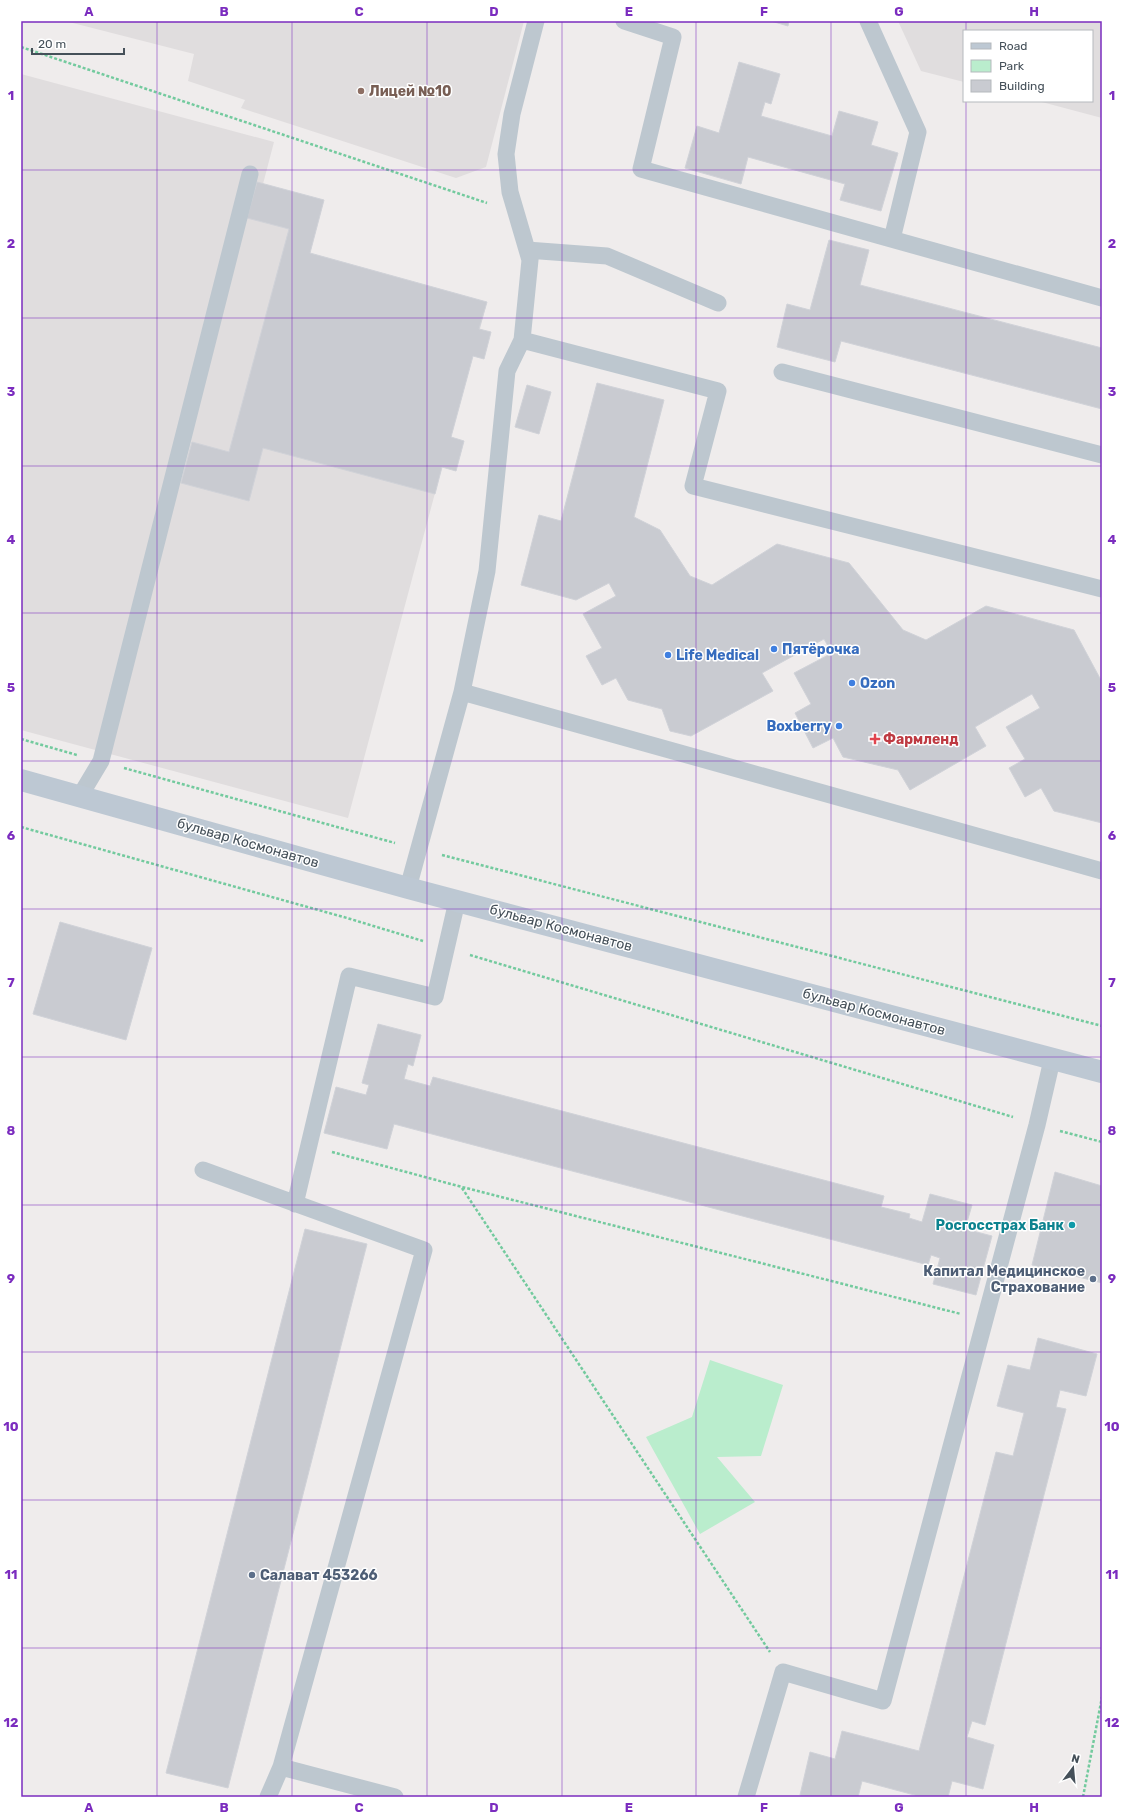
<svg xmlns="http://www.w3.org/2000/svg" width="1123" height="1818" viewBox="0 0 1123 1818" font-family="Rubik,sans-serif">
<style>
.education{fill:#e0ddde}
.green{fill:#baedcd}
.building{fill:#c9cbd1;stroke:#d0d2d8}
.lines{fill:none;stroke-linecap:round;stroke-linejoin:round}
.path{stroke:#73ca9e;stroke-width:2.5;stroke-dasharray:3 2;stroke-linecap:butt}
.lane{stroke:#bdc7cf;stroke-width:17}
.secondary{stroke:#bdc8d3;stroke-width:22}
.grid{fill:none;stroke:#7b2cbf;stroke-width:1;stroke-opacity:0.55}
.education-dot{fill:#8d6e63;stroke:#fff;stroke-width:1.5}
.shop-dot{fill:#3f7fe0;stroke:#fff;stroke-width:1.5}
.health-dot{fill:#e0444e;stroke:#fff;stroke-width:1.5}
.culture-dot{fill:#0f9aa8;stroke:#fff;stroke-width:1.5}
.service-dot{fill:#5c6f8a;stroke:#fff;stroke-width:1.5}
.labels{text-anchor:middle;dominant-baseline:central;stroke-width:3;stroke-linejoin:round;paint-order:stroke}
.education-label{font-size:14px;font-weight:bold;fill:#785e54;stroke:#fff;text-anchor:start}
.shop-label{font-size:14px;font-weight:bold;fill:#366cbe;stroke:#fff;text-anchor:start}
.health-label{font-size:14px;font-weight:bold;fill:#be3a42;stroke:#fff;text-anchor:start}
.street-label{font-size:14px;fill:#455059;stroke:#fff}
.culture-label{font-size:14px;font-weight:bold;fill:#0d838f;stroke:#fff;text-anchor:end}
.service-label{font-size:14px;font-weight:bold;fill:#4e5e75;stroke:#fff;text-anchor:end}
.neatline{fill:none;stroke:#7b2cbf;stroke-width:1.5}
.grid-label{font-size:13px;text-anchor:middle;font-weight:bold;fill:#7b2cbf}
</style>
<rect width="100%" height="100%" fill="#efecec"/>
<!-- education -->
<path class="education" d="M65 21H524L486 167 456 178 241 108 245 100 188 81 194 54Z
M898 21H1102V118L1038 101H1092V31H964V82L921 71Z
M21 74 274 142 263 184 324 200 310 253 487 302 480 329 491 332 484 359 473 356 451 437 464 441 456 471 442 467 348 818 21 730Z"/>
<!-- green -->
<path class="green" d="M710 1360 783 1385 761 1456 717 1457 755 1502 700 1534 646 1437 692 1417Z"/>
<!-- building -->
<path class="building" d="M771 21H789L788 26Z
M739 62 780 74 771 104 765 102 761 116 832 136 839 111 878 122 871 145 898 153 881 211 840 200 845 184 748 157 741 184 685 168 697 126 719 133Z
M257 182 324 200 310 253 487 302 479 329 491 332 484 359 473 356 451 437 464 441 456 471 442 467 435 494 263 448 249 501 181 483 192 442 229 452 289 229 247 218Z
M829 240 869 250 860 285 1102 348V409L841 341 835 362 777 347 787 304 810 310Z
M597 383 664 400 634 517 660 530 690 576 712 585 777 544 849 563 903 630 926 640 986 606 1074 630 1102 682V823L1054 811 1041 788 1025 797 1009 768 1025 759 1006 727 1040 708 1032 694 975 727 986 746 910 790 898 770 843 757 833 738 813 748 795 713 811 704 794 673 832 653 824 639 762 673 773 691 691 736 670 731 662 709 628 700 616 678 602 685 586 656 602 648 583 614 616 596 609 583 576 600 521 585 539 515 561 521Z
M527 385 551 392 539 434 515 427Z
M60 922 152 948 126 1040 33 1014Z
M378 1024 421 1035 413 1066 408 1064 404 1079 430 1086 433 1077 884 1196 881 1207 910 1214 909 1218 922 1222 930 1194 972 1205 965 1229 992 1236 976 1295 933 1284 940 1258 931 1255 928 1265 394 1124 387 1149 324 1133 336 1087 366 1095 369 1085 362 1083Z
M1055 1172 1102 1186V1283L1032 1265Z
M305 1229 367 1244 228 1788 166 1773Z
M1038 1338 1097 1354 1086 1396 1060 1390 1056 1407 1066 1409 985 1725 972 1721 967 1737 994 1745 983 1789 952 1781 948 1797H922L862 1781 858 1797H809L800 1795 810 1752 835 1759 842 1731 919 1751 996 1452 1013 1456 1024 1413 997 1406 1008 1365 1030 1370Z"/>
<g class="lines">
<!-- path -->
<path class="path" d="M21 47 487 203
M21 739 77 755
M124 768 395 843
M21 827 347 918 423 941
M442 855 1102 1026
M470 955 1013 1117
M1060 1131 1102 1142
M332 1152 462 1187 961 1314
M462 1188 770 1652
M1083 1797 1102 1697"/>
<!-- lane -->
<path class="lane" d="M624 21 673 37 641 169 1102 298
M868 21 918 132 892 239
M527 250 607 256 718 303
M522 340 718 391 693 486 1102 589
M782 372 1102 455
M462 692 1102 871
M80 796 101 761 250 174
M408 888 462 692 487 571 507 371 522 340 530 260 510 192 506 154 512 114 536 21
M203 1170 424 1250 281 1767
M295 1204 349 976 435 997 457 901
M268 1797 281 1767 395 1797
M746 1797 783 1672 883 1701 1037 1125 1052 1060"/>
<!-- secondary -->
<path class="secondary" d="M21 780 408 888 1102 1072"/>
</g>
<!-- grid -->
<path class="grid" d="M157 21V1797M292 21V1797M427 21V1797M562 21V1797M696 21V1797M831 21V1797M966 21V31M966 101V1797M21 170H1102M21 318H1102M21 466H1102M21 613H1102M21 761H1102M21 909H1102M21 1057H1102M21 1205H1102M21 1352H1102M21 1500H1102M21 1648H1102"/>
<!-- markers -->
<circle class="education-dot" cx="361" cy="91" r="4"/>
<g class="shop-dot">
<circle cx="774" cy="649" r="4"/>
<circle cx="668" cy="655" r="4"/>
<circle cx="852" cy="683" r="4"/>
<circle cx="839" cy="726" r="4"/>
</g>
<path class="health-dot" d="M873 733h4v4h4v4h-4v4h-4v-4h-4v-4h4z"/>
<circle class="culture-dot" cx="1072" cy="1225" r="4"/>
<g class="service-dot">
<circle cx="1093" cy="1279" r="4"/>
<circle cx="252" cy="1575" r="4"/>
</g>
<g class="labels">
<!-- education labels -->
<g class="education-label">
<text x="369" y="91">Лицей №10</text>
</g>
<!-- shop labels -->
<g class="shop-label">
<text x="782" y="649">Пятёрочка</text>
<text x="676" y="655">Life Medical</text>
<text x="860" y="683">Ozon</text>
<text x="831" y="726" text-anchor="end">Boxberry</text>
</g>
<!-- health labels -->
<g class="health-label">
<text x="883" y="739">Фармленд</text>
</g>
<!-- street labels -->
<g class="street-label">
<text transform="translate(248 843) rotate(16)">бульвар Космонавтов</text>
<text transform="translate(561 928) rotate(15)">бульвар Космонавтов</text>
<text transform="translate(874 1012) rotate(15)">бульвар Космонавтов</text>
</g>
<!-- culture labels -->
<g class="culture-label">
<text x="1064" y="1225">Росгосстрах Банк</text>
</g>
<!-- service labels -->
<g class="service-label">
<text x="1085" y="1271">Капитал Медицинское<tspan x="1085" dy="16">Страхование</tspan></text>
<text x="260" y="1575" text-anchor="start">Салават 453266</text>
</g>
</g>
<!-- border -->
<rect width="1123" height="1818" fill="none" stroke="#ffffff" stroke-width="44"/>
<!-- legend -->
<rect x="963" y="30" width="130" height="72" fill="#ffffff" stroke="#b5b9bd"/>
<rect x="971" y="43" width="20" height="6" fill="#bdc8d3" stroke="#b5b9bd"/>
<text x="999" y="50" font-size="12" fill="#455059">Road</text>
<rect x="971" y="60" width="20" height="12" fill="#baedcd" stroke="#b5b9bd"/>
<text x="999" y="70" font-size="12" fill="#455059">Park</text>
<rect x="971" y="80" width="20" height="12" fill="#c9cbd1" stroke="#b5b9bd"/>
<text x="999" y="90" font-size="12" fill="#455059">Building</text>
<!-- north arrow -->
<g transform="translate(1073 1768) rotate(16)" stroke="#ffffff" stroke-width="3" paint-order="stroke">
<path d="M0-3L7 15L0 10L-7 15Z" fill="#455059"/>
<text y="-6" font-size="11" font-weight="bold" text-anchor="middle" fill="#455059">N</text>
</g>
<!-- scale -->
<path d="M32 48v6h92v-6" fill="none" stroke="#455059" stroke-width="2"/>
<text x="38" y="48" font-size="12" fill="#455059" stroke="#ffffff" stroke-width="3" paint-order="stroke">20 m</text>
<rect x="22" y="22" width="1079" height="1774" class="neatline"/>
<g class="grid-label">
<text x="89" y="16">A</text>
<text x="224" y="16">B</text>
<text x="359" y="16">C</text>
<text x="494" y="16">D</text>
<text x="629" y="16">E</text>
<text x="764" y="16">F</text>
<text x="899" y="16">G</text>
<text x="1034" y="16">H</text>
<text x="11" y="100">1</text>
<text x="1112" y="100">1</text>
<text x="11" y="248">2</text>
<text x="1112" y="248">2</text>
<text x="11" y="396">3</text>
<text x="1112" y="396">3</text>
<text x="11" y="544">4</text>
<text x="1112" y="544">4</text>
<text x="11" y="692">5</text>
<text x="1112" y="692">5</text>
<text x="11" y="840">6</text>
<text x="1112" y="840">6</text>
<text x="11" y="987">7</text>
<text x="1112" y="987">7</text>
<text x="11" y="1135">8</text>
<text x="1112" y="1135">8</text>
<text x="11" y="1283">9</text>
<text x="1112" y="1283">9</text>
<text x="11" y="1431">10</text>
<text x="1112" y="1431">10</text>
<text x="11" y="1579">11</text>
<text x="1112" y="1579">11</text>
<text x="11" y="1727">12</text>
<text x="1112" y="1727">12</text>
<text x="89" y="1812">A</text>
<text x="224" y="1812">B</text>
<text x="359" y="1812">C</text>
<text x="494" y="1812">D</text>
<text x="629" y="1812">E</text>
<text x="764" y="1812">F</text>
<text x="899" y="1812">G</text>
<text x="1034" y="1812">H</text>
</g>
</svg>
